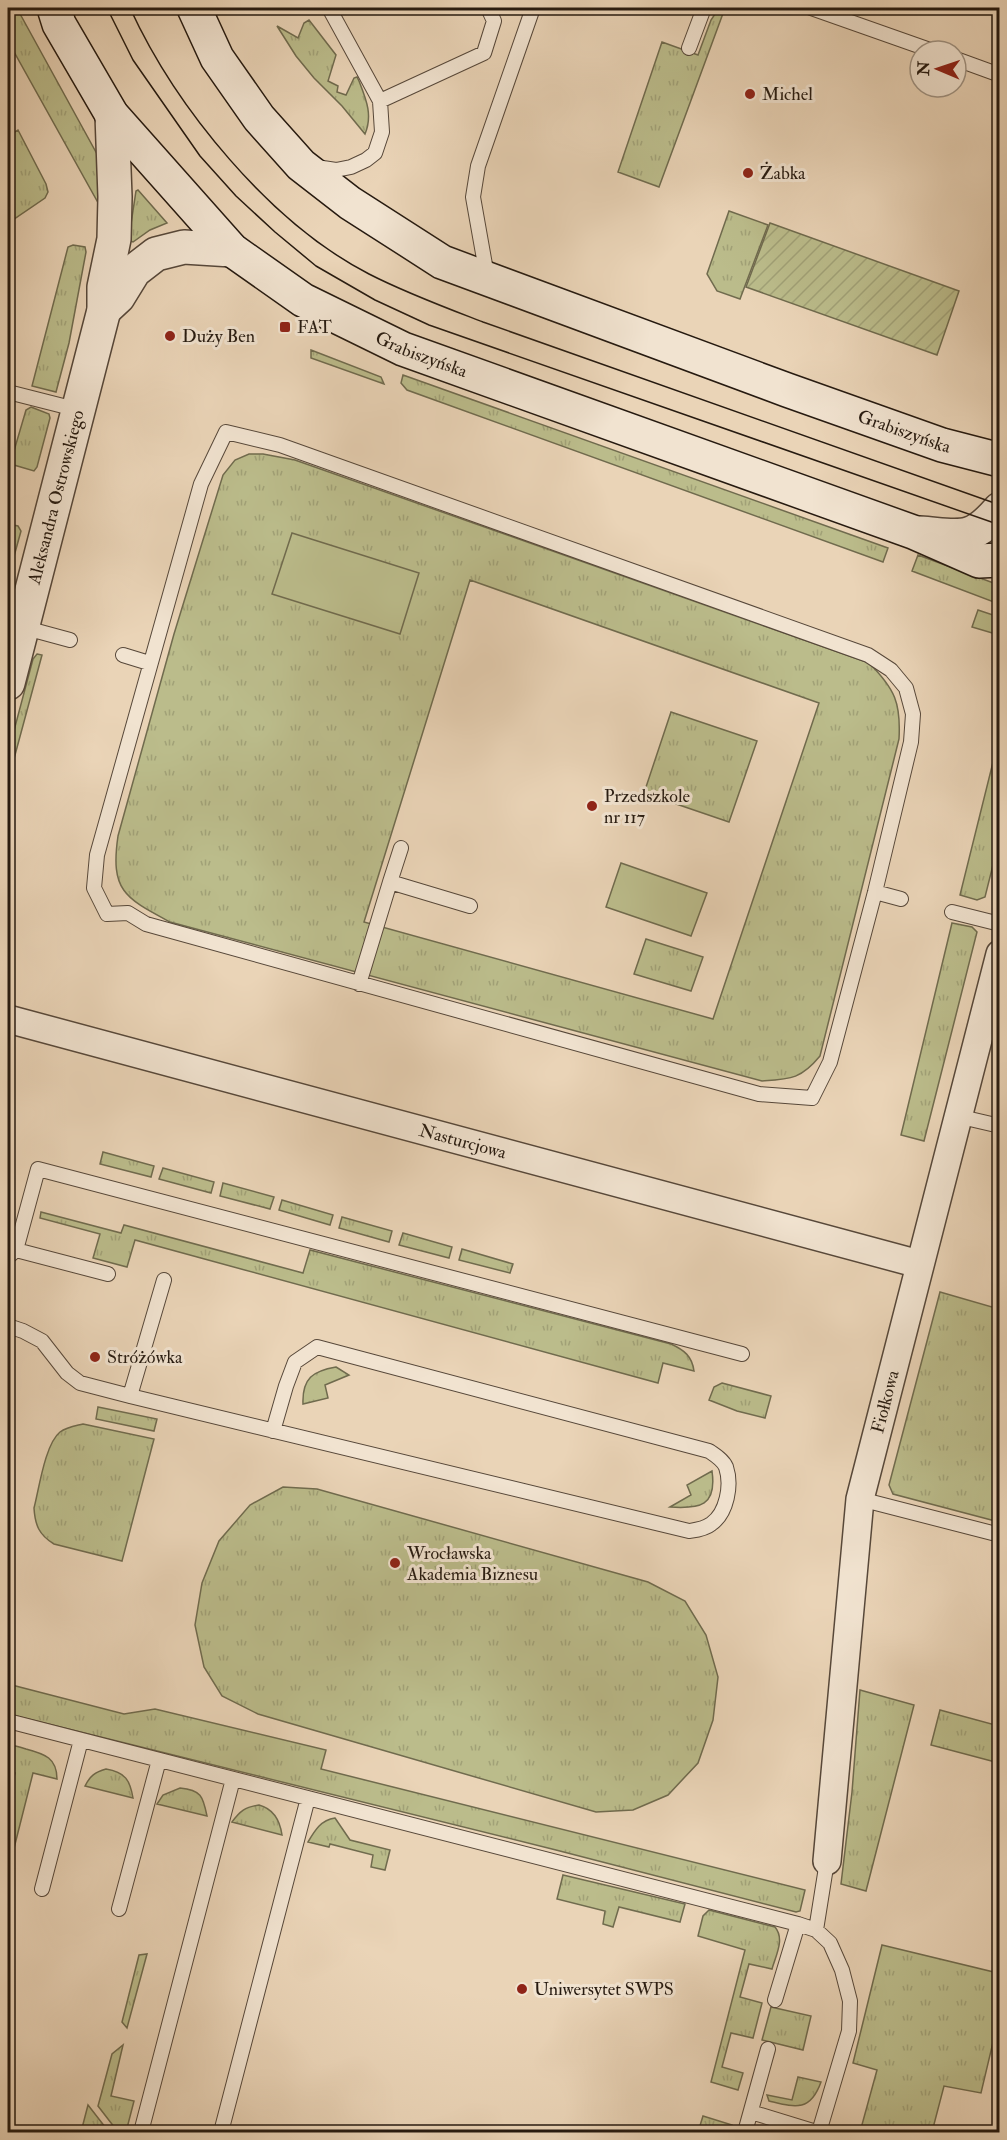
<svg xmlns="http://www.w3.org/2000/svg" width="1007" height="2140" viewBox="0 0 1007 2140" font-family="'IM FELL Double Pica',serif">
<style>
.grass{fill:url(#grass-tufts);stroke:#706b4e;stroke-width:1.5;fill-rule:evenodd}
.garden{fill:url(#garden-furrows);stroke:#706b4e;stroke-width:1.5}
.pitch{fill:#bbbc8b;stroke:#706b4e;stroke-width:1.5}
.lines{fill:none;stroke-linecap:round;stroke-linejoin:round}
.service-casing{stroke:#57483a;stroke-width:16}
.minor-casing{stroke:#57483a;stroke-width:30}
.tertiary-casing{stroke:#57483a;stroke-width:36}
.secondary-casing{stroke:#261a10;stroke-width:36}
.service{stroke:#f1e3d0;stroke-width:14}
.minor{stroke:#f1e3d0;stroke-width:27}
.tertiary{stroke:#f1e3d0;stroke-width:33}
.secondary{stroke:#f1e3d0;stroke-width:33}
.tram{stroke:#261a10;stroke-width:1.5}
.poi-dot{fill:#8f2418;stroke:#f1e3d0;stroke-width:2}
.labels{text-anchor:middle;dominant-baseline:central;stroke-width:6;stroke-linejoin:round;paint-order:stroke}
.poi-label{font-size:18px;fill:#261a10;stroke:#f1e3d0;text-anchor:start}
.street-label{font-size:18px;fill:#261a10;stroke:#f1e3d0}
</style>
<defs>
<pattern id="grass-tufts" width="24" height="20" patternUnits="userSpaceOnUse" patternTransform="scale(1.5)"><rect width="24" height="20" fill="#bbbc8b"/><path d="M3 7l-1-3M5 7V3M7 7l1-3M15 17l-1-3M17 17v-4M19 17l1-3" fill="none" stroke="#a1a177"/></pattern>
<pattern id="garden-furrows" width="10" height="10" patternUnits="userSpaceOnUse" patternTransform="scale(1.5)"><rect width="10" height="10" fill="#bbbc8b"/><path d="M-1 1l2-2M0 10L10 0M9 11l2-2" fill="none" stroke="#a1a177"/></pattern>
</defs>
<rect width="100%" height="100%" fill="#ead4b7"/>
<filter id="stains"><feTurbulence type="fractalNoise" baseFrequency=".00333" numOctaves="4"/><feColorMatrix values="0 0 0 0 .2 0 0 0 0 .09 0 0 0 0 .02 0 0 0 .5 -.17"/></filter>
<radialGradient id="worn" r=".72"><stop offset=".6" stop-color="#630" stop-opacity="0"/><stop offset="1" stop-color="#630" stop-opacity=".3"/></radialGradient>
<!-- grass -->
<path class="grass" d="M719 8H725L659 187 618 172 662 42 698 55 711 20Z
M19 12 97 154 102 172 101 208 8 41V18Z
M309 20 336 55 328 81 338 86 337 92 346 95 354 78 357 77 359 81C366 99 373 115 365 134L342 106 314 78 296 56 277 26 298 38 304 23Z
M18 130 46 184 48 192 45 198 10 222V235L8 244V136Z
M138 190 167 223 150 230 133 242 130 241 129 237 136 191Z
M729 211 768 225 740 299 717 291 707 274Z
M73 245 85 247 86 252 69 343 56 392 32 386 68 247Z
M311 350 381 377 384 384 311 358Z
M403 375 888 548 883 562 407 390 401 383Z
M31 407 49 414 50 418 37 467 34 471 14 465 11 461 26 410Z
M249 454H263L295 460 869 663C895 689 901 703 899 739L820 1056C801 1079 791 1079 762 1081L170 922C125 898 110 891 118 836L174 634 223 475 235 460ZM470 580 819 703 713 1019 364 922Z
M8 524 18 526 21 531 8 578Z
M918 555 999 585V604L912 571Z
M978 610 999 617V635L972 627Z
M37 654 42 655 8 781V753L33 659Z
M671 712 757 741 729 822 644 793Z
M999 738V841L985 897 977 900 960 895Z
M952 923 972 927 977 932 924 1141 901 1135Z
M646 939 703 957 691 991 634 974Z
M103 1152 154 1166 151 1177 100 1164Z
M163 1168 214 1182 211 1193 159 1179Z
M223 1183 274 1197 270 1209 220 1196Z
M282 1200 333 1215 330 1225 279 1210Z
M41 1212 121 1233 124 1225 303 1273 310 1250 671 1344C684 1350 692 1356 694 1371L663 1363 658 1383 135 1240 127 1267 93 1258 100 1234 40 1218Z
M342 1217 392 1231 389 1242 339 1228Z
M403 1233 452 1247 449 1258 399 1245Z
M462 1249 513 1264 510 1273 459 1260Z
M940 1292 999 1309V1522L893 1494 889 1485Z
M336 1367 349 1375 325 1385 328 1398 303 1404C302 1378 313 1371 336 1367Z
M722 1383 771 1396 765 1418 737 1411 709 1400 714 1387Z
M98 1407 157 1419 154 1431 96 1419Z
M83 1424 154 1439 122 1561 54 1544C39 1535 35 1525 34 1508 39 1489 45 1444 60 1432 67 1427 75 1426 83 1424Z
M712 1471C717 1506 700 1509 670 1507L691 1495 687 1485Z
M283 1487 317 1489 648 1582 685 1601 706 1635 718 1677 713 1720 698 1763 668 1795 633 1810 596 1812 258 1714 222 1696 204 1667 195 1625 202 1583 219 1541 250 1505Z
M8 1684 124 1714 155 1709 326 1750 321 1769 805 1890 800 1911 796 1912 556 1850 8 1714Z
M860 1690 914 1705 866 1891 841 1884 852 1792Z
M940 1710 999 1726V1763L931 1745Z
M8 1745C14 1745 20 1747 26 1749 45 1754 57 1758 57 1779L33 1773 8 1872V1800L15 1773 8 1771Z
M106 1769C125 1772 130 1780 133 1798L85 1786C90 1776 95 1772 106 1769Z
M180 1788C201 1790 203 1796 207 1816L157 1804 163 1795Z
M259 1805C274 1809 280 1821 282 1835L232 1822C240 1811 245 1807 259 1805Z
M335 1818 350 1840 390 1850 385 1870 371 1867 373 1855 330 1844 329 1847 308 1842C315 1830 321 1820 335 1818Z
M563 1875 685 1904 680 1922 619 1907 613 1927 603 1924 605 1911 557 1899Z
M709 1910 775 1927C785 1939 776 1955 772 1969L749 1964 740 1997 762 2003 753 2038 731 2033 722 2067 743 2073 738 2090 711 2082 745 1950 698 1936 703 1916Z
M882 1945 998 1973 999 1970V2017L981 2093 944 2086 932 2132H860L877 2070 853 2063Z
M147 1954 127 2028 122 2022 139 1955Z
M771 2007 811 2016 803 2050 762 2040Z
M123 2045 111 2096 134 2101 126 2132H118L98 2106 112 2054Z
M798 2077 821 2082C810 2113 794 2107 769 2101L767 2095 792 2100Z
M88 2105 109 2132H81Z
M703 2116 732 2125 730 2132H698Z"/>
<!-- garden -->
<path class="garden" d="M770 223 959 291 937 355 746 287Z"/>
<!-- pitch -->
<path class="pitch" d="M292 533 419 573 400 634 272 594Z
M621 863 707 893 691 936 606 907Z"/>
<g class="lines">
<!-- service casing -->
<g class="service-casing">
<path id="service" d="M811 8 933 51
M689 48 704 8
M956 59 1000 75
M380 101 484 53 494 21 488 8
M316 167 336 170 351 167 366 160 375 153 382 132 380 101 329 8
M487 276 473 197 478 166 533 8
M12 393 79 410
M226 432 280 445 868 655 891 670 906 688 913 714 911 742 875 892 830 1062 812 1098 759 1094 146 924 128 913 107 914 94 888 97 855 201 484Z
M22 627 70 640
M123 655 149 663
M390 882 401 848
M875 892 901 899
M952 912 1000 924
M359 984 390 882 470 906
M957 1116 1000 1126
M16 1250 108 1274
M8 1257 16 1250 38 1169 742 1354
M8 1326 23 1331 42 1341 67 1373 80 1383 130 1396 689 1531C696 1530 705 1529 711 1524 727 1513 732 1485 726 1467 723 1460 715 1455 709 1451L317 1347 295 1362 286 1386 273 1431
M130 1396 164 1280
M860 1499 1000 1535
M8 1721 798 1924 816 1930 830 1943 842 1970 850 2001 849 2031 819 2132
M42 1889 81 1740
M119 1909 159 1760
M816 1930 827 1861
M775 2000 798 1924
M751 2112 816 2132
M141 2132 233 1779
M221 2132 308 1798
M745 2132 768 2049"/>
</g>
<!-- minor casing -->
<g class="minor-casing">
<g id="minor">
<path id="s1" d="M8 1019 919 1264"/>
<path id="s2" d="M827 1861 860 1499 1000 954"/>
</g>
</g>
<!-- tertiary casing -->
<g class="tertiary-casing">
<g id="tertiary">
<path d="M104 310 118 297 134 271 156 254 184 247 232 250"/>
<path d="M920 533C961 536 971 543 1000 509"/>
<path id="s3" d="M8 683 104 310V287L114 239 115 197 112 115"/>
</g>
</g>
<!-- secondary casing -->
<g class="secondary-casing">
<g id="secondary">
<path id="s4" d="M54 8 59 24 112 115 232 250 303 300 403 349 913 532 979 561 1000 560"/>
<path id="s5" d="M194 8 217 58 259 118 301 165 350 203 442 262 787 390 942 445 1000 460"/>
</g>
</g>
<!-- service -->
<use href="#service" class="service"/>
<!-- minor -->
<use href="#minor" class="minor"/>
<!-- tertiary -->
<use href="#tertiary" class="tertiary"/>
<!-- secondary -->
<use href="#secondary" class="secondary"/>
<!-- tram -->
<path class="tram" d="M107 8 133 60 200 156 236 196 275 232 316 266 375 300 429 325 1000 525
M130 8C176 108 270 223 369 274 406 293 444 307 483 322L1000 505"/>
</g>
<!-- markers -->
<g class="poi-dot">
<circle cx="750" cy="94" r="6"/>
<circle cx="748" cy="173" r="6"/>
<rect x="279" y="321" width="12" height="12" rx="3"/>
<circle cx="170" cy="336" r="6"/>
<circle cx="592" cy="806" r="6"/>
<circle cx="95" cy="1357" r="6"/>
<circle cx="395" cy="1563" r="6"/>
<circle cx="522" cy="1989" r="6"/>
</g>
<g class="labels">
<!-- poi labels -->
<g class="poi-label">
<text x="762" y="94">Michel</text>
<text x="760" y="173">Żabka</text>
<text x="297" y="327">FAT</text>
<text x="182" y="336">Duży Ben</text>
<text x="604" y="796">Przedszkole<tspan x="604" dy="21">nr 117</tspan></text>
<text x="107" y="1357">Stróżówka</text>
<text x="407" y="1553">Wrocławska<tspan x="407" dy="21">Akademia Biznesu</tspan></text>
<text x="534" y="1989">Uniwersytet SWPS</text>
</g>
<!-- street labels -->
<g class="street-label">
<text stroke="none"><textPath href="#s4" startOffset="520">Grabiszyńska</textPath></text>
<text stroke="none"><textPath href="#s5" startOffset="855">Grabiszyńska</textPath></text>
<text stroke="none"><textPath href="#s3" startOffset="192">Aleksandra Ostrowskiego</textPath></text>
<text stroke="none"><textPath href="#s1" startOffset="471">Nasturcjowa</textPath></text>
<text stroke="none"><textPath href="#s2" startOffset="464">Fiołkowa</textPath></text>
</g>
</g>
<!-- margin -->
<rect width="1007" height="2140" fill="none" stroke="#ead4b7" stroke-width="30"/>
<rect x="9" y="9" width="989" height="2122" fill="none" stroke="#261a10" stroke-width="3"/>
<rect x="15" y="15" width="977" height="2110" fill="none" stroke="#261a10" stroke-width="1.5"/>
<!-- north arrow -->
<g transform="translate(938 69) rotate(272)"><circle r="28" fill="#f1e3d0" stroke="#a09383" stroke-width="1.5"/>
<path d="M0-4.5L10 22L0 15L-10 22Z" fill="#8f2418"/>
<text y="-9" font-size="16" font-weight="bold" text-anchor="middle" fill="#261a10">N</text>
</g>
<rect width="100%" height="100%" filter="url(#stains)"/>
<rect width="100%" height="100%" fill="url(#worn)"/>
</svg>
